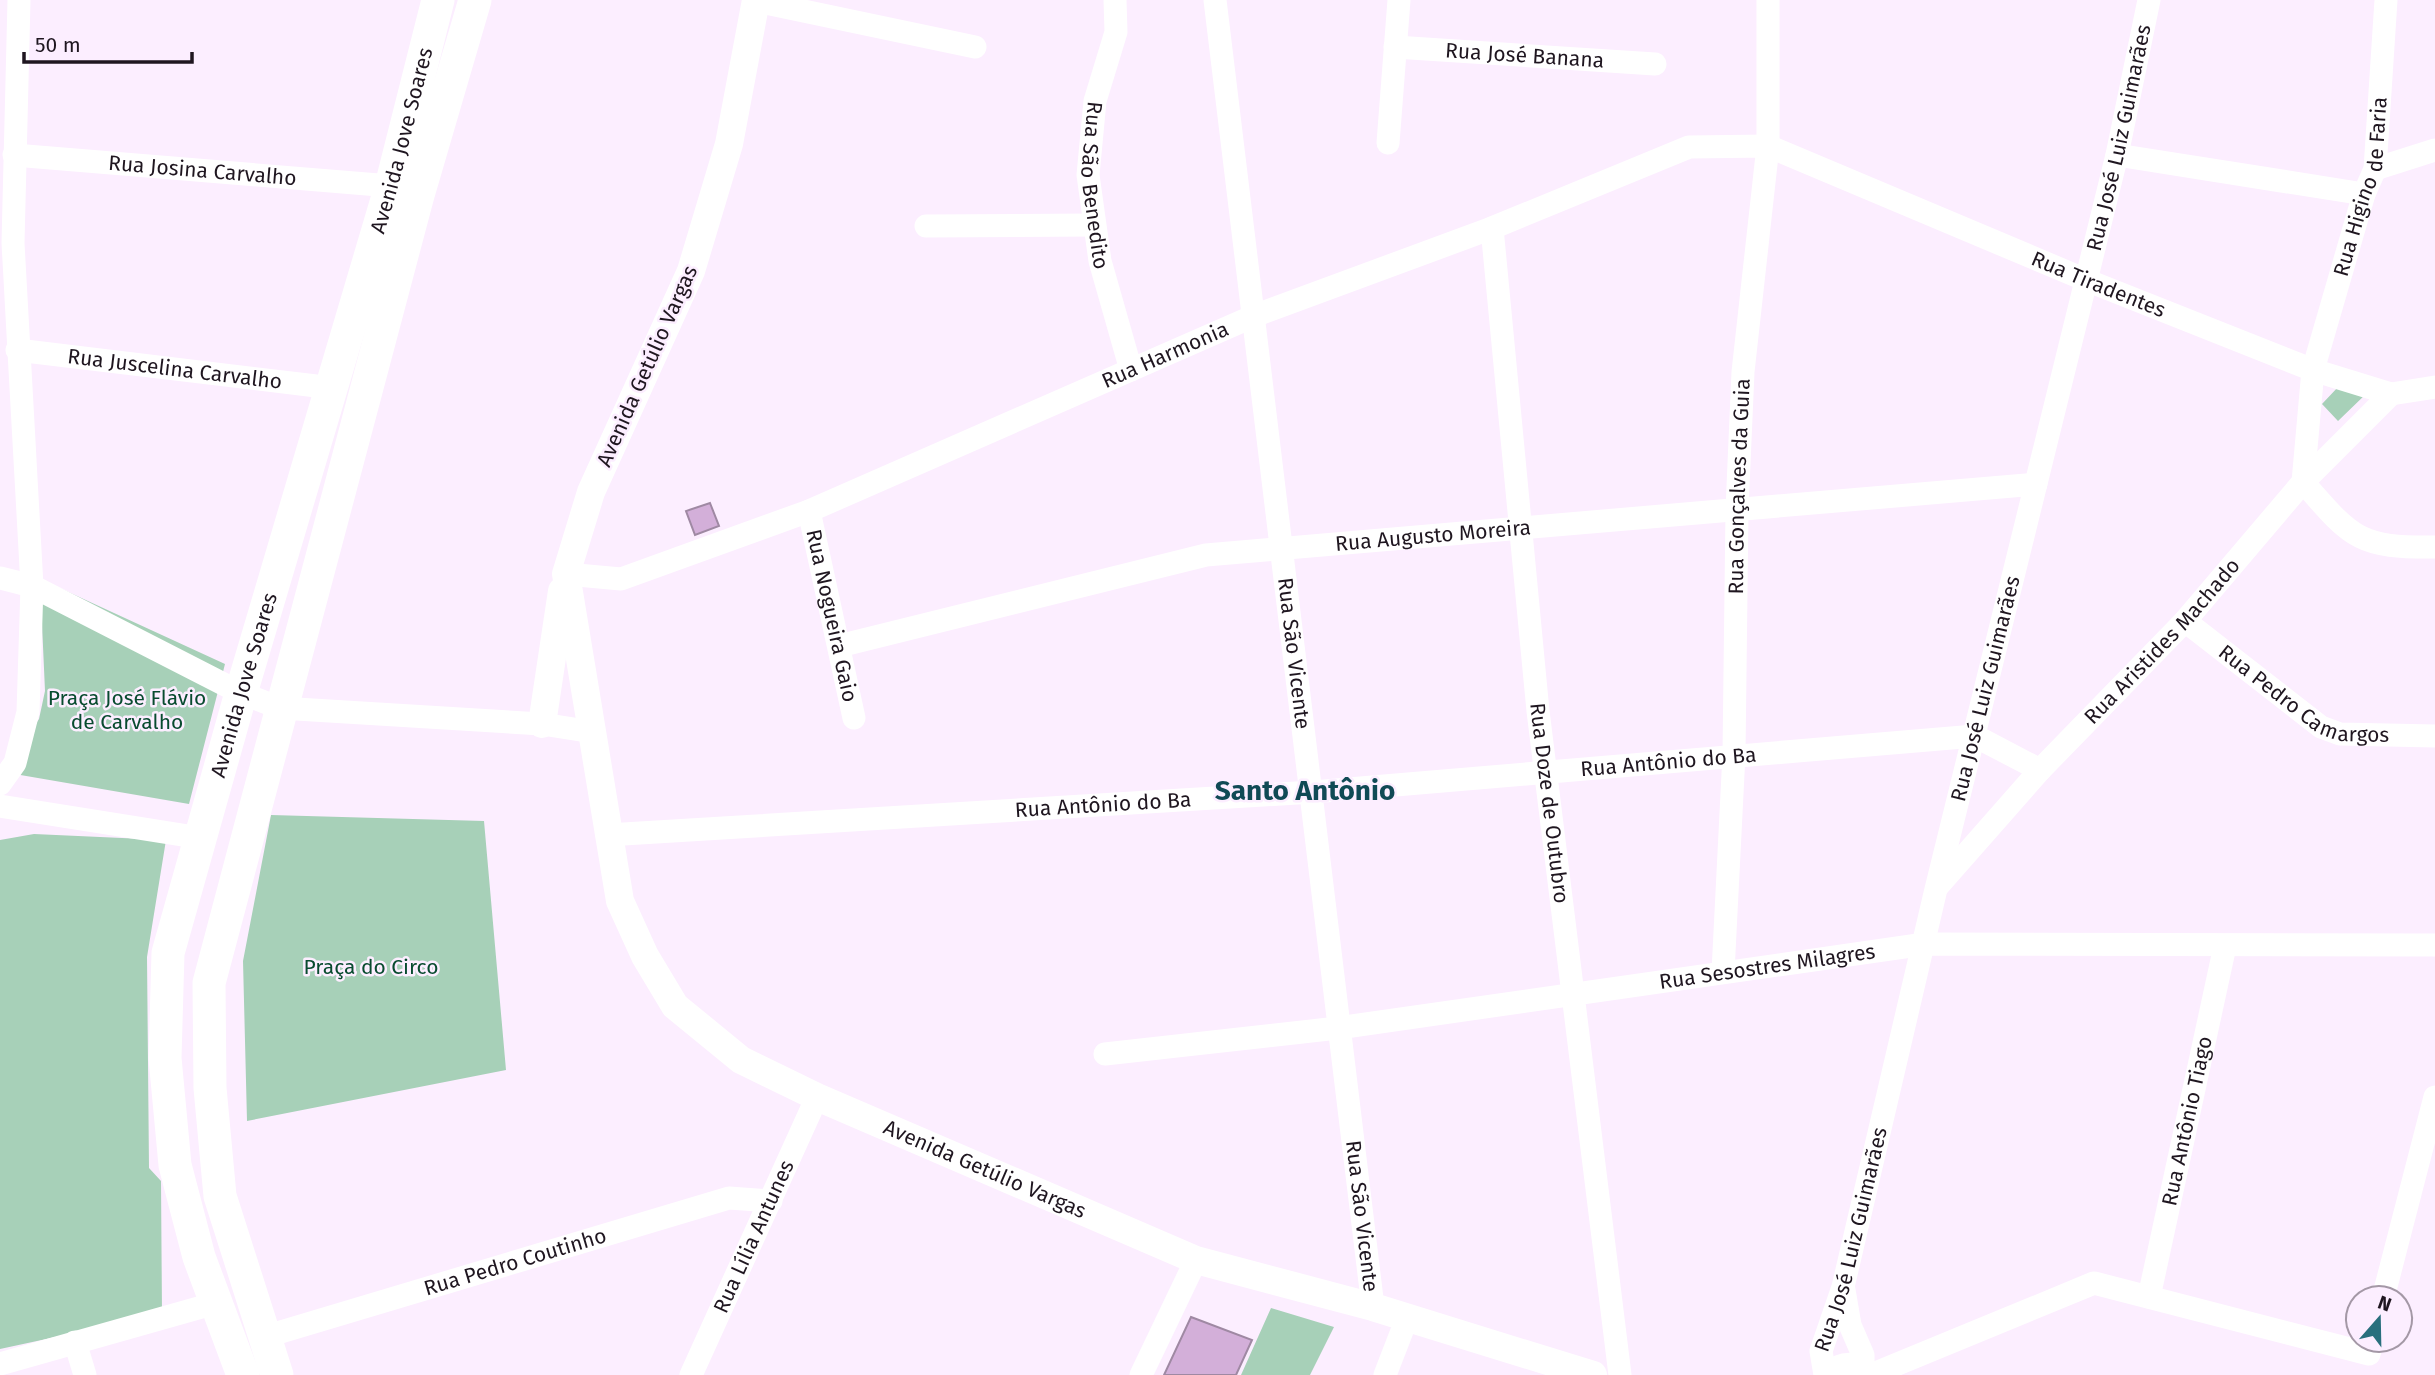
<svg xmlns="http://www.w3.org/2000/svg" width="2435" height="1375" viewBox="0 0 2435 1375" font-family="'Fira Sans',sans-serif">
<style>
.green{fill:#a7d0b8}
.building{fill:#d3afd9;stroke:#9f89a3;stroke-width:2}
.lines{fill:none;stroke-linecap:round;stroke-linejoin:round}
.minor{stroke:#fff;stroke-width:23}
.tertiary{stroke:#fff;stroke-width:28}
.secondary{stroke:#fff;stroke-width:33}
.labels{text-anchor:middle;dominant-baseline:central;stroke-width:5;stroke-linejoin:round;paint-order:stroke}
.street-label{font-size:21px;fill:#1f1620;stroke:#fceeff}
.park-label{font-size:21px;fill:#084b2f;stroke:#fceeff}
.district-label{font-size:28px;font-weight:bold;fill:#104a55;stroke:#fceeff}
</style>
<rect width="100%" height="100%" fill="#fceeff"/>
<!-- green -->
<path class="green" d="M2339 386 2367 393 2338 421 2322 404Z
M40 579 225 664 189 804 3 772 39 719 45 691Z
M271 815 484 821 506 1070 247 1121 243 961Z
M34 834 166 840 147 957 149 1168 161 1181 162 1314 0 1349V840Z
M1271 1308 1334 1327 1310 1375H1241Z"/>
<!-- building -->
<path class="building" d="M710 503 719 526 695 535 686 511Z
M1191 1317 1252 1340 1236 1375H1164Z"/>
<g class="lines">
<!-- minor -->
<g class="minor">
<path id="s1" d="M1115 0 1116 32 1095 101 1088 175 1100 261 1131 370"/>
<path id="s2" d="M1215 0 1373 1307"/>
<path d="M756 1 975 47"/>
<path id="s3" d="M1395 47 1655 64"/>
<path d="M1388 143 1399 0"/>
<path id="s4" d="M14 155 391 186"/>
<path d="M2117 155 2364 194"/>
<path d="M2375 169 2435 150"/>
<path d="M926 226 1093 225"/>
<path id="s5" d="M1492 228 1538 711 1620 1375"/>
<path id="s6" d="M17 350 333 388"/>
<path id="s7" d="M2303 482 2313 370 2364 194 2375 169 2386 0"/>
<path d="M2303 482C2352 538 2358 548 2435 547"/>
<path id="s8" d="M809 511 854 718"/>
<path id="s9" d="M566 574 621 579 809 511 1254 316 1492 228 1689 147 1768 146 2086 280 2313 370 2391 394 2435 387"/>
<path d="M0 578 32 586 241 693 280 708 542 724 593 732"/>
<path id="s10" d="M2185 621 2321 727 2340 734 2435 736"/>
<path id="s11" d="M839 646 1206 555 2036 484"/>
<path d="M0 784 15 763 28 712 32 586 13 243 19 0"/>
<path d="M0 806 201 838"/>
<path id="s12" d="M607 835 1313 792 1975 736 2040 770"/>
<path id="s13" d="M1938 886 2040 770 2185 621 2303 482 2391 394"/>
<path id="s14" d="M1723 972 1734 754 1737 509 1743 372 1768 146V0"/>
<path id="s15" d="M1105 1054 1338 1028 1925 944 2435 945"/>
<path d="M1844 1290 1850 1325 1863 1355V1370"/>
<path id="s16" d="M2149 1297 2225 946"/>
<path d="M2383 1298 2435 1097"/>
<path id="s17" d="M264 1337 729 1198 771 1201"/>
<path d="M75 1342 85 1375"/>
<path d="M0 1364 216 1303"/>
<path id="s18" d="M691 1375 817 1097"/>
<path d="M1141 1375 1196 1260"/>
<path d="M1385 1375 1407 1318"/>
<path id="s19" d="M1825 1375 1821 1351 1843 1287 1936 889 2117 155 2149 0"/>
<path d="M1871 1375 2094 1283 2369 1354 2373 1340"/>
</g>
<!-- tertiary -->
<g class="tertiary">
<path id="s20" d="M756 0 729 144 691 271 591 492 566 574 620 901 645 956 675 1006 741 1060 817 1097 1196 1260 1373 1307 1593 1375"/>
<path d="M542 724 562 591"/>
<path d="M1831 1375C1842 1364 1857 1364 1868 1375"/>
</g>
<!-- secondary -->
<g class="secondary">
<path id="s21" d="M243 1375 199 1257 175 1165 165 1058 168 953 241 693 391 186 438 0"/>
<path d="M277 1375 220 1196 210 1088 209 983 418 195 475 0"/>
</g>
</g>
<g class="labels">
<!-- street labels -->
<g class="street-label">
<text stroke="none"><textPath href="#s3" startOffset="130">Rua José Banana</textPath></text>
<text stroke="none"><textPath href="#s19" startOffset="1274">Rua José Luiz Guimarães</textPath></text>
<text stroke="none"><textPath href="#s21" startOffset="1279">Avenida Jove Soares</textPath></text>
<text stroke="none"><textPath href="#s4" startOffset="189">Rua Josina Carvalho</textPath></text>
<text stroke="none"><textPath href="#s1" startOffset="189">Rua São Benedito</textPath></text>
<text stroke="none"><textPath href="#s7" startOffset="303">Rua Higino de Faria</textPath></text>
<text stroke="none"><textPath href="#s9" startOffset="1645">Rua Tiradentes</textPath></text>
<text stroke="none"><textPath href="#s9" startOffset="644">Rua Harmonia</textPath></text>
<text transform="translate(647 366) rotate(-66)">Avenida Getúlio Vargas</text>
<text stroke="none"><textPath href="#s6" startOffset="159">Rua Juscelina Carvalho</textPath></text>
<text stroke="none"><textPath href="#s14" startOffset="486">Rua Gonçalves da Guia</textPath></text>
<text stroke="none"><textPath href="#s11" startOffset="606">Rua Augusto Moreira</textPath></text>
<text stroke="none"><textPath href="#s8" startOffset="107">Rua Nogueira Gaio</textPath></text>
<text stroke="none"><textPath href="#s13" startOffset="332">Rua Aristides Machado</textPath></text>
<text stroke="none"><textPath href="#s2" startOffset="658">Rua São Vicente</textPath></text>
<text stroke="none"><textPath href="#s21" startOffset="712">Avenida Jove Soares</textPath></text>
<text stroke="none"><textPath href="#s19" startOffset="707">Rua José Luiz Guimarães</textPath></text>
<text stroke="none"><textPath href="#s10" startOffset="144">Rua Pedro Camargos</textPath></text>
<text stroke="none"><textPath href="#s12" startOffset="1064">Rua Antônio do Ba</textPath></text>
<text stroke="none"><textPath href="#s5" startOffset="578">Rua Doze de Outubro</textPath></text>
<text stroke="none"><textPath href="#s12" startOffset="497">Rua Antônio do Ba</textPath></text>
<text stroke="none"><textPath href="#s15" startOffset="668">Rua Sesostres Milagres</textPath></text>
<text stroke="none"><textPath href="#s16" startOffset="180">Rua Antônio Tiago</textPath></text>
<text stroke="none"><textPath href="#s20" startOffset="1410">Avenida Getúlio Vargas</textPath></text>
<text stroke="none"><textPath href="#s2" startOffset="1225">Rua São Vicente</textPath></text>
<text stroke="none"><textPath href="#s18" startOffset="152">Rua Lília Antunes</textPath></text>
<text stroke="none"><textPath href="#s19" startOffset="140">Rua José Luiz Guimarães</textPath></text>
<text stroke="none"><textPath href="#s17" startOffset="262">Rua Pedro Coutinho</textPath></text>
</g>
<!-- park labels -->
<g class="park-label">
<text x="127" y="698">Praça José Flávio<tspan x="127" dy="24">de Carvalho</tspan></text>
<text x="371" y="967">Praça do Circo</text>
</g>
<!-- district labels -->
<g class="district-label">
<text x="1305" y="790">Santo Antônio</text>
</g>
</g>
<!-- north arrow -->
<g transform="translate(2379 1319) rotate(20)"><circle r="33" fill="#fceeff" stroke="#a498a6" stroke-width="2"/>
<path d="M0-5L12 26L0 18L-12 26Z" fill="#296f7d"/>
<text y="-10" font-size="19" font-weight="bold" text-anchor="middle" fill="#1f1620">N</text>
</g>
<!-- scale -->
<path d="M24 52v10h168v-10" fill="none" stroke="#1f1620" stroke-width="3.5"/>
<text x="35" y="52" font-size="21" fill="#1f1620" stroke="#fceeff" stroke-width="5" paint-order="stroke">50 m</text>
</svg>
